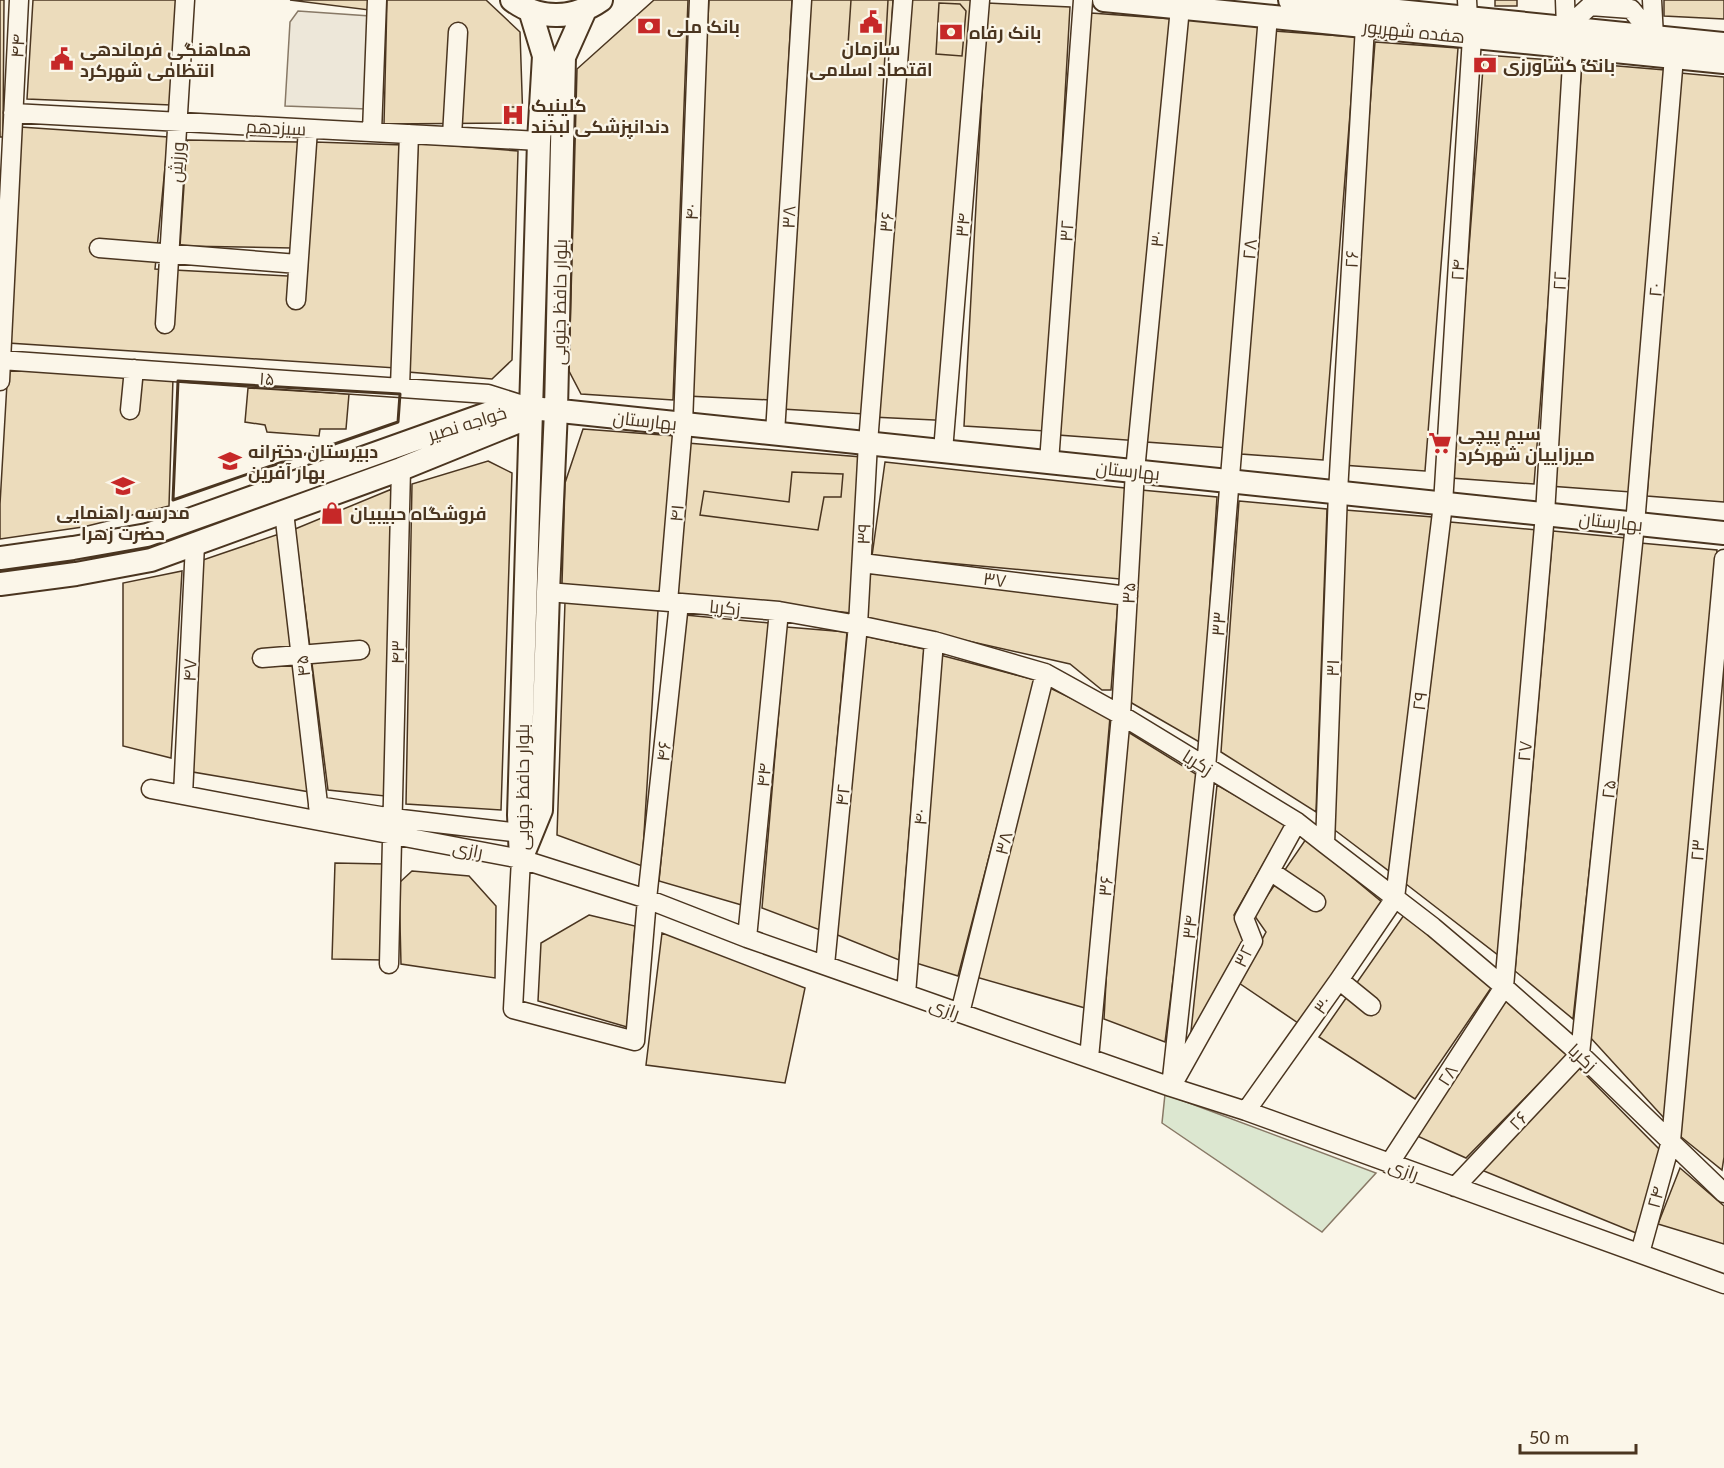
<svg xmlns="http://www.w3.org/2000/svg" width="1724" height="1468" viewBox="0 0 1724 1468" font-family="Lato,Cairo,sans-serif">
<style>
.green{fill:#dce7d0;stroke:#887966;stroke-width:1.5}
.parking{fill:#ede7d9;stroke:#887966;stroke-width:1.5}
.building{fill:#ecdcbc;stroke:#4a3520;stroke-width:1.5}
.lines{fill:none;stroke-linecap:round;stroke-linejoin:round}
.minor-casing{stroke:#4a3520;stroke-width:21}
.major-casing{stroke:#4a3520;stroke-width:26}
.minor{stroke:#fbf6e9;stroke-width:18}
.major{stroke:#fbf6e9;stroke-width:22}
.wall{stroke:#4a3520;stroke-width:3}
.labels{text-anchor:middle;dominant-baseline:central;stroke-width:4.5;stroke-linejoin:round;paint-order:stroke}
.poi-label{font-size:18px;font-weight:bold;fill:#4a3520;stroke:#fbf6e9;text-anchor:start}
.street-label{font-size:18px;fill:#4a3520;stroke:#fbf6e9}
</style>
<rect width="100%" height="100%" fill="#fbf6e9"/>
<!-- green -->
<path class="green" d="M1165 1094 1376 1173 1322 1232 1162 1123Z"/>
<!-- parking -->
<path class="parking" d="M298 11 370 16 367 109 285 106 290 22Z"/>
<!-- building -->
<path class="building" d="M0 0H4L3 137H0Z
M33 0H176L171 105 27 99Z
M290 0H370L369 10Z
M387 0H486L520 32 523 123 384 124Z
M654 0H688L673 400 581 394 569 371 577 69Z
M709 0H792L770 400 687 396Z
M805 0H888L865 414 782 409Z
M851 0H893L890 49 848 45Z
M895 0H979L955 421 872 417Z
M1495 0H1517V6H1495Z
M1664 0H1724V19L1664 16Z
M939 3 960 4 966 11 962 56 936 54Z
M987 3 1070 7 1046 431 964 426Z
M1091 13 1173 19 1140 441 1058 435Z
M1179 19 1262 25 1229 448 1146 442Z
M1274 31 1356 37 1323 460 1241 454Z
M1375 42 1458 48 1425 471 1342 465Z
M1484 55 1567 61 1534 484 1451 478Z
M1582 63 1665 70 1631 492 1549 486Z
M1680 73 1724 77V502L1647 496Z
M503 107H523V123H503Z
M20 127 168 137 155 269 307 277 315 142 403 145 396 368 8 343Z
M187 140 298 142 292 248 180 246Z
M418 143 518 151 512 360 492 379 408 372Z
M8 366 173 378 169 506 83 527 0 539V504Z
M248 388 349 394 346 429H320L319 436 267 432 265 425 245 422Z
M583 429 676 436 660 593 562 584 565 483Z
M687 443 862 457 851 613 675 593Z
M488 461 512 473 501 810 406 804 412 484Z
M885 462 1125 488 1120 579 872 556Z
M792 472 843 474 841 497H824L818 530 700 515 704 491 789 502Z
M392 489 385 796 328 790 295 529Z
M1141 490 1217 497 1201 743 1130 702Z
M1239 501 1327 509 1316 812 1221 752Z
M1345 510 1433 517 1389 871 1332 828Z
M1450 522 1537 530 1498 955 1406 884Z
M1553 531 1626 538 1573 1019 1515 971Z
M279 534 310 792 193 772 194 563Z
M1640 543 1717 550 1664 1118 1589 1036Z
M182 571 171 758 123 746V583Z
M868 572 1118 601 1111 690H1102L1070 664 866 618Z
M565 602 658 610 642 866 557 835Z
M685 615 769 623 745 906 659 881Z
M786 627 847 632 820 930 762 908Z
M865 636 924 649 899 960 835 934Z
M1724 650V1157L1722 1170 1680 1136Z
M940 655 1035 680 958 976 916 963Z
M1048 687 1110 717 1085 1008 976 977Z
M1120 727 1199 776 1165 1042 1104 1019Z
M1217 785 1286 824 1234 915 1245 940 1190 1041Z
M1306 839 1383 903 1301 1025 1239 983 1266 932 1254 915Z
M335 863 385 864 382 960 332 959Z
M412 871 469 876 496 906 495 978 401 964 399 883Z
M589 915 635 926 627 1027 538 1001 541 943Z
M1404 915 1491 988 1415 1099 1319 1037Z
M662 933 805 988 785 1083 646 1065Z
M1506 1001 1567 1055 1466 1158 1415 1135Z
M1578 1067 1661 1151 1636 1233 1479 1169Z
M1680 1168 1724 1206V1244L1658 1224Z"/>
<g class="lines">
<!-- minor casing -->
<g class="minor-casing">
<path id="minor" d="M1467 0 1468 18
M1565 0 1566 28
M1652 0 1654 37
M1566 28 1590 6 1631 9 1654 37
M13 113 539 141
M372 132 377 0
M452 136 458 32
M99 248 298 264
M296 300 308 129
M165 324 185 0
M0 360 488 394 526 406
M0 381 19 0
M400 387 409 134
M130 410 134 369
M775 433 802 0
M943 451 980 0
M1049 462 1083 0
M284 512 320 821
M862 563 1128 596
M548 592 779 611 858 625 934 641 1045 673 1121 715 1297 822 1325 844 1433 927 1504 987 1580 1054 1724 1193
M668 602 683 424 699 0
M262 658 360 650
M151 789 521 859 647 899 747 938 960 1013 1171 1087 1246 1111 1724 1284
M183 795 195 544
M318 806 393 818 521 833
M1325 844 1338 492 1365 26
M521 859 513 1009 635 1041 647 899 679 603
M1270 871 1316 902
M747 938 779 611
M389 964 401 469
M825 965 858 625 868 443 903 0
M1339 980 1371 1006
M906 994 934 641
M960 1013 1045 673
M1089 1058 1121 715 1135 471 1180 8
M1175 1080 1253 941 1244 918 1297 822
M1171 1087 1206 768 1268 16
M1246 1111 1339 980 1395 898 1443 504 1472 37
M1389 1164 1504 987 1545 514 1573 47
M1455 1187 1580 1054 1635 524 1674 57
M1640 1253 1671 1141 1724 559"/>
</g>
<!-- major casing -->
<g class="major-casing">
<path id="major" d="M512 0C540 21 574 19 601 0
M1104 0 1724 62
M1290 0 1724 44
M530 10 544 56 539 141 519 815 521 859 541 810 548 592 556 410 564 57 585 10
M0 558 73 548 147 535 492 412 511 408H532L1724 533
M0 584 76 574 151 560 401 469 517 422 532 408"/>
</g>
<!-- minor -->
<use href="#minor" class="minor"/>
<!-- major -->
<use href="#major" class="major"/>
<!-- wall -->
<path class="wall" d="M178 381 400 394 398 422 173 500Z"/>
</g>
<!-- icons -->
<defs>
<g id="civic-bare" transform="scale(1.8)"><path d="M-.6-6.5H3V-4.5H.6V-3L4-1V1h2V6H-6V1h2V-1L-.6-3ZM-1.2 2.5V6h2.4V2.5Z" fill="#c62828" stroke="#fbf6e9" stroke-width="2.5" paint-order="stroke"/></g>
<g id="bank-bare" transform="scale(1.8)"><path d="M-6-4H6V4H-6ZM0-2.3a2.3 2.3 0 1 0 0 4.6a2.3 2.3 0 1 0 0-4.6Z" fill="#c62828" stroke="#fbf6e9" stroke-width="2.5" paint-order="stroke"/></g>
<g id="hospital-bare" transform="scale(1.8)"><path d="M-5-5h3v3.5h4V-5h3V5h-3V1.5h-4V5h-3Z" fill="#c62828" stroke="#fbf6e9" stroke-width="2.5" paint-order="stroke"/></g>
<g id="supermarket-bare" transform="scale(1.8)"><path d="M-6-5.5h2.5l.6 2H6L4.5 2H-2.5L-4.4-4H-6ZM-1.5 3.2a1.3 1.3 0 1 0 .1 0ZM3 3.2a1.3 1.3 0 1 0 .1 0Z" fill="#c62828" stroke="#fbf6e9" stroke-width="2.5" paint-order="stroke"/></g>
<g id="school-bare" transform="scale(1.8)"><path d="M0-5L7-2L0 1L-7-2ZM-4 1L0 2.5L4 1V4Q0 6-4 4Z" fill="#c62828" stroke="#fbf6e9" stroke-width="2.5" paint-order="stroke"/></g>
<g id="shop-bare" transform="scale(1.8)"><path d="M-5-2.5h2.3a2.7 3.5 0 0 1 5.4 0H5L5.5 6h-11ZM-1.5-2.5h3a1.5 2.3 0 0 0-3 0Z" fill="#c62828" stroke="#fbf6e9" stroke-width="2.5" paint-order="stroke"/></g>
</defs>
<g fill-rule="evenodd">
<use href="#civic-bare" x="871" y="22"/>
<use href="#bank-bare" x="649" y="26"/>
<use href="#bank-bare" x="951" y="32"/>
<use href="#civic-bare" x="62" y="59"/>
<use href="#bank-bare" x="1485" y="65"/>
<use href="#hospital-bare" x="513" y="115"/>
<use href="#supermarket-bare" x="1440" y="443"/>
<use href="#school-bare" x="230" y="461"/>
<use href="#school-bare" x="123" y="486"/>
<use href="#shop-bare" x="332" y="513"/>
</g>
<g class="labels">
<!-- poi labels -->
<g class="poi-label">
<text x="667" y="26">بانک ملی</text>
<text x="969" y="32">بانک رفاه</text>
<text x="871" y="48" text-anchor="middle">سازمان<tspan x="871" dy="21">اقتصاد اسلامی</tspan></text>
<text x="80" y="49">هماهنگی فرماندهی<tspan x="80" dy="21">انتظامی شهرکرد</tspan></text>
<text x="1503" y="65">بانک کشاورزی</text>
<text x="531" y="105">کلینیک<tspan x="531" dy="21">دندانپزشکی لبخند</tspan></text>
<text x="1458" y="433">سیم پیچی<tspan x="1458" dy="21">میرزاییان شهرکرد</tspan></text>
<text x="248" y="451">دبیرستان دخترانه<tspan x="248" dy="21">بهار آفرین</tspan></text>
<text x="123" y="512" text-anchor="middle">مدرسه راهنمایی<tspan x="123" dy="21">حضرت زهرا</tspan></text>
<text x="350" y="513">فروشگاه حبیبیان</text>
</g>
<!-- street labels -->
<g class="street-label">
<text transform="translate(1414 31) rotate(6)">هفده شهریور</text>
<text transform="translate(17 46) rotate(-87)">۴۴</text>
<text transform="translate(276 127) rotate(3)">سیزدهم</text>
<text transform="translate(176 162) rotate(-86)">ورزش</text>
<text transform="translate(691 212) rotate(-88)">۴۰</text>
<text transform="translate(788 217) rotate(-87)">۳۸</text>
<text transform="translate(886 222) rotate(-85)">۳۶</text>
<text transform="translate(962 225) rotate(-85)">۳۴</text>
<text transform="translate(1066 231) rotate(-86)">۳۲</text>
<text transform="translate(1157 239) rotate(-84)">۳۰</text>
<text transform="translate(1249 249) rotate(-85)">۲۸</text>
<text transform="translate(1351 259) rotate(-87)">۲۶</text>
<text transform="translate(1457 270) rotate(-87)">۲۴</text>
<text transform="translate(1559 281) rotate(-87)">۲۲</text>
<text transform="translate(1655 290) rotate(-85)">۲۰</text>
<text transform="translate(559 302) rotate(-89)">بلوار حافظ جنوبی</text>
<text transform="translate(267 378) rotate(4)">۱۵</text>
<text transform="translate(645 420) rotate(6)">بهارستان</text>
<text transform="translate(467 423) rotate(-17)">خواجه نصیر</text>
<text transform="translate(1128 470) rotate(6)">بهارستان</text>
<text transform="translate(676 513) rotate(-85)">۴۱</text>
<text transform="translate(1611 521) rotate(6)">بهارستان</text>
<text transform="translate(863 534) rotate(-87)">۳۹</text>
<text transform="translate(995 579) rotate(7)">۳۷</text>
<text transform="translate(1128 593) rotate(-87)">۳۵</text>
<text transform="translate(725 607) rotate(5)">زکریا</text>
<text transform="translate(1218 624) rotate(-85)">۳۳</text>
<text transform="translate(397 652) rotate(-89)">۴۳</text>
<text transform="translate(302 666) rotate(-97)">۴۵</text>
<text transform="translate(1332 668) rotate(-88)">۳۱</text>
<text transform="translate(189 670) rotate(-87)">۴۷</text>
<text transform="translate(1419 701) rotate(-83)">۲۹</text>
<text transform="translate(663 751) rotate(-84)">۴۶</text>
<text transform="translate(1524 751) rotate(-85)">۲۷</text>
<text transform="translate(1198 762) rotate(32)">زکریا</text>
<text transform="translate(763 775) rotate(-85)">۴۴</text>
<text transform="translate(522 787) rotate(-90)">بلوار حافظ جنوبی</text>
<text transform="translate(1608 789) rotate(-84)">۲۵</text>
<text transform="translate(842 795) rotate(-84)">۴۲</text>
<text transform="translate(920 817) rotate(-85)">۴۰</text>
<text transform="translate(1003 843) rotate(-76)">۳۸</text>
<text transform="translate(468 849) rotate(11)">رازی</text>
<text transform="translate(1697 850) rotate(-85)">۲۳</text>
<text transform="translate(1105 886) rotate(-85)">۳۶</text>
<text transform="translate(1189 927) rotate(-84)">۳۴</text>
<text transform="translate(1243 956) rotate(-64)">۳۲</text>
<text transform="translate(1322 1005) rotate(-54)">۳۰</text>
<text transform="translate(945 1008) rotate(20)">رازی</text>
<text transform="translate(1583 1057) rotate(43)">زکریا</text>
<text transform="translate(1447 1075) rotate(-57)">۲۸</text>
<text transform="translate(1518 1120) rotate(-47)">۲۶</text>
<text transform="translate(1404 1169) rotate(20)">رازی</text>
<text transform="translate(1655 1197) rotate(-75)">۲۴</text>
</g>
</g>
<!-- scale -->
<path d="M1520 1444v9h116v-9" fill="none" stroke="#4a3520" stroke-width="3"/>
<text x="1529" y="1444" font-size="18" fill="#4a3520" stroke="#fbf6e9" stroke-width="4.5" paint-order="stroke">50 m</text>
</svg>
